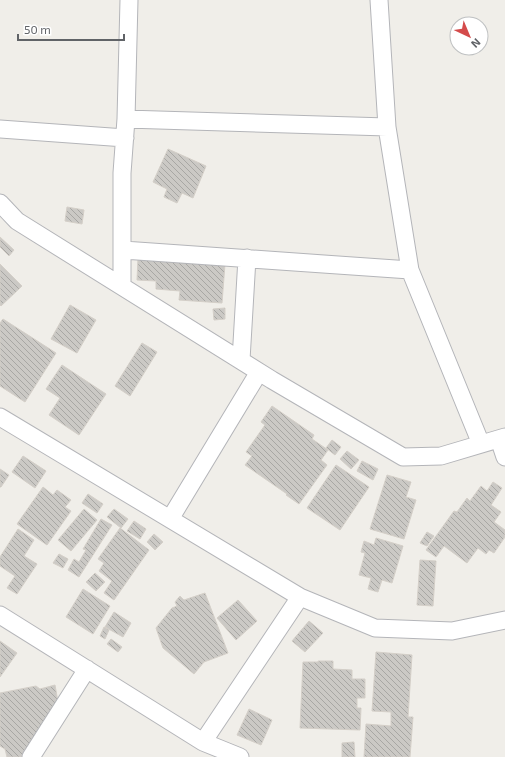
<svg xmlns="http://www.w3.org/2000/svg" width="505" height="757" viewBox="0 0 505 757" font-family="'Exo 2',sans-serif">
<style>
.building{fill:url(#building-back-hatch);stroke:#d4cfc8}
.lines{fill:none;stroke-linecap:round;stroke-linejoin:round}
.minor-casing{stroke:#b4b5b9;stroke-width:19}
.minor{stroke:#fff;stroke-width:17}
</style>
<defs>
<pattern id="building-back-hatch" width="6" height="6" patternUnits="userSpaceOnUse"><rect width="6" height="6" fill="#cbc9c5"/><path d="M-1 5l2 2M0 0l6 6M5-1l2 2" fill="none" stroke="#a8a7a4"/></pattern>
</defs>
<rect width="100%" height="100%" fill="#f0eee9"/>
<!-- building -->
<path class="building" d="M168 149 206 166 193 198 182 193 177 203 164 197 167 189 153 182Z
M67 207 84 210 82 224 65 221Z
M0 237 14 250 9 256 0 247Z
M138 258 225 264 222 303 179 300 180 291 156 289V281L137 280Z
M0 264 22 286 1 306 0 305Z
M70 305 96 320 77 353 51 339Z
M225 308V319L214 320 213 309Z
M3 319 56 353 25 402 0 386V323Z
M142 343 157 352 130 396 115 386Z
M62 365 106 394 79 435 49 415 60 398 46 389Z
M272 406 314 435 312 439 328 450 321 460 327 465 299 504 286 495 287 494 245 465 252 456 246 452 265 425 261 422Z
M332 440 341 447 335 455 326 448Z
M347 451 359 460 351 469 340 459Z
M23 456 46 471 35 488 12 472Z
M362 461 378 469 373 480 357 471Z
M336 465 369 487 340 530 307 508Z
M0 469 9 475 1 487H0Z
M387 475 411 482 406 497 416 500 404 539 370 529Z
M493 482 502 488 491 505 501 512 494 522 505 530V537L494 553 489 550 486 554 478 548 467 563 444 546 436 557 426 550 454 511 457 512 467 498 470 501 481 486 487 491Z
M43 487 53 495 57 490 71 500 65 507 71 511 47 545 17 524Z
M88 494 103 504 97 513 82 503Z
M84 509 97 520 71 551 58 540Z
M114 509 128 519 121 528 107 517Z
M101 519 112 525 79 577 68 570 74 559 79 562 86 550 83 549Z
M134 521 146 529 140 539 127 531Z
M120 528 149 550 114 600 104 593 112 581 99 571 104 563 98 559Z
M18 529 34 540 24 556 37 564 17 594 7 588 15 576 0 566V557Z
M427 532 434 536 427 546 420 543Z
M154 534 163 542 155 550 147 542Z
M376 538 403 546 392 583 382 580 378 592 368 589 371 578 359 575 365 553 361 552 364 541 374 545Z
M59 554 68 559 63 568 53 563Z
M420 560 436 561 433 606 417 605Z
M95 573 105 582 96 591 86 582Z
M83 589 110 606 93 634 66 617Z
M205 593 228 653 204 662 194 674 163 648 156 628 172 608 177 606 175 602 180 596 184 600Z
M238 600 257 621 236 640 217 618Z
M114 612 131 623 123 637 105 627Z
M309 621 323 633 305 652 292 641Z
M104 627 109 630 105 639 100 636Z
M111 639 122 647 118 652 107 644Z
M0 641 17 653 0 677Z
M376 652 412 655 408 717H413L410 757H364L366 724 391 726V712L372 711Z
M318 661H333V669L352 670V679H365V698H357V708H361L360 730 300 728 303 662H318Z
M55 685 58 702 21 757H7L5 749 0 746V693L36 686 40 689Z
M249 709 272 720 261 745 237 735Z
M354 742 355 757H342V743Z"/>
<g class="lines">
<!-- minor casing -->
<g class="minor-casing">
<path id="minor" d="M379 0 387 127 410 270 481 444
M126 119 387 127
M0 129 125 138
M0 203 17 221 272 380 403 457 441 456 505 437
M123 250 410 270
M122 286V173L126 119 129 0
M241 360 247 258
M0 417 300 597 375 628 452 631 505 620
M499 439 505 457
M170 519 259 372
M0 615 203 742 300 597
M203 742 240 757
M31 757 87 669"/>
</g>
<!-- minor -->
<use href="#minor" class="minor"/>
</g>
<!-- north arrow -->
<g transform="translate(469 36) rotate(136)"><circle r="19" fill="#ffffff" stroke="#bfc1c2"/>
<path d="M0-3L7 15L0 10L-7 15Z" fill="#d44b4b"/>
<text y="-6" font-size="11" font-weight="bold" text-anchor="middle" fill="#606367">N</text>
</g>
<!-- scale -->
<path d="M18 34v6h106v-6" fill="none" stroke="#606367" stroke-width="2"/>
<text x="24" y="34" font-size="12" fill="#606367" stroke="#ffffff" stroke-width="3" paint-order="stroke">50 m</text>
</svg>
